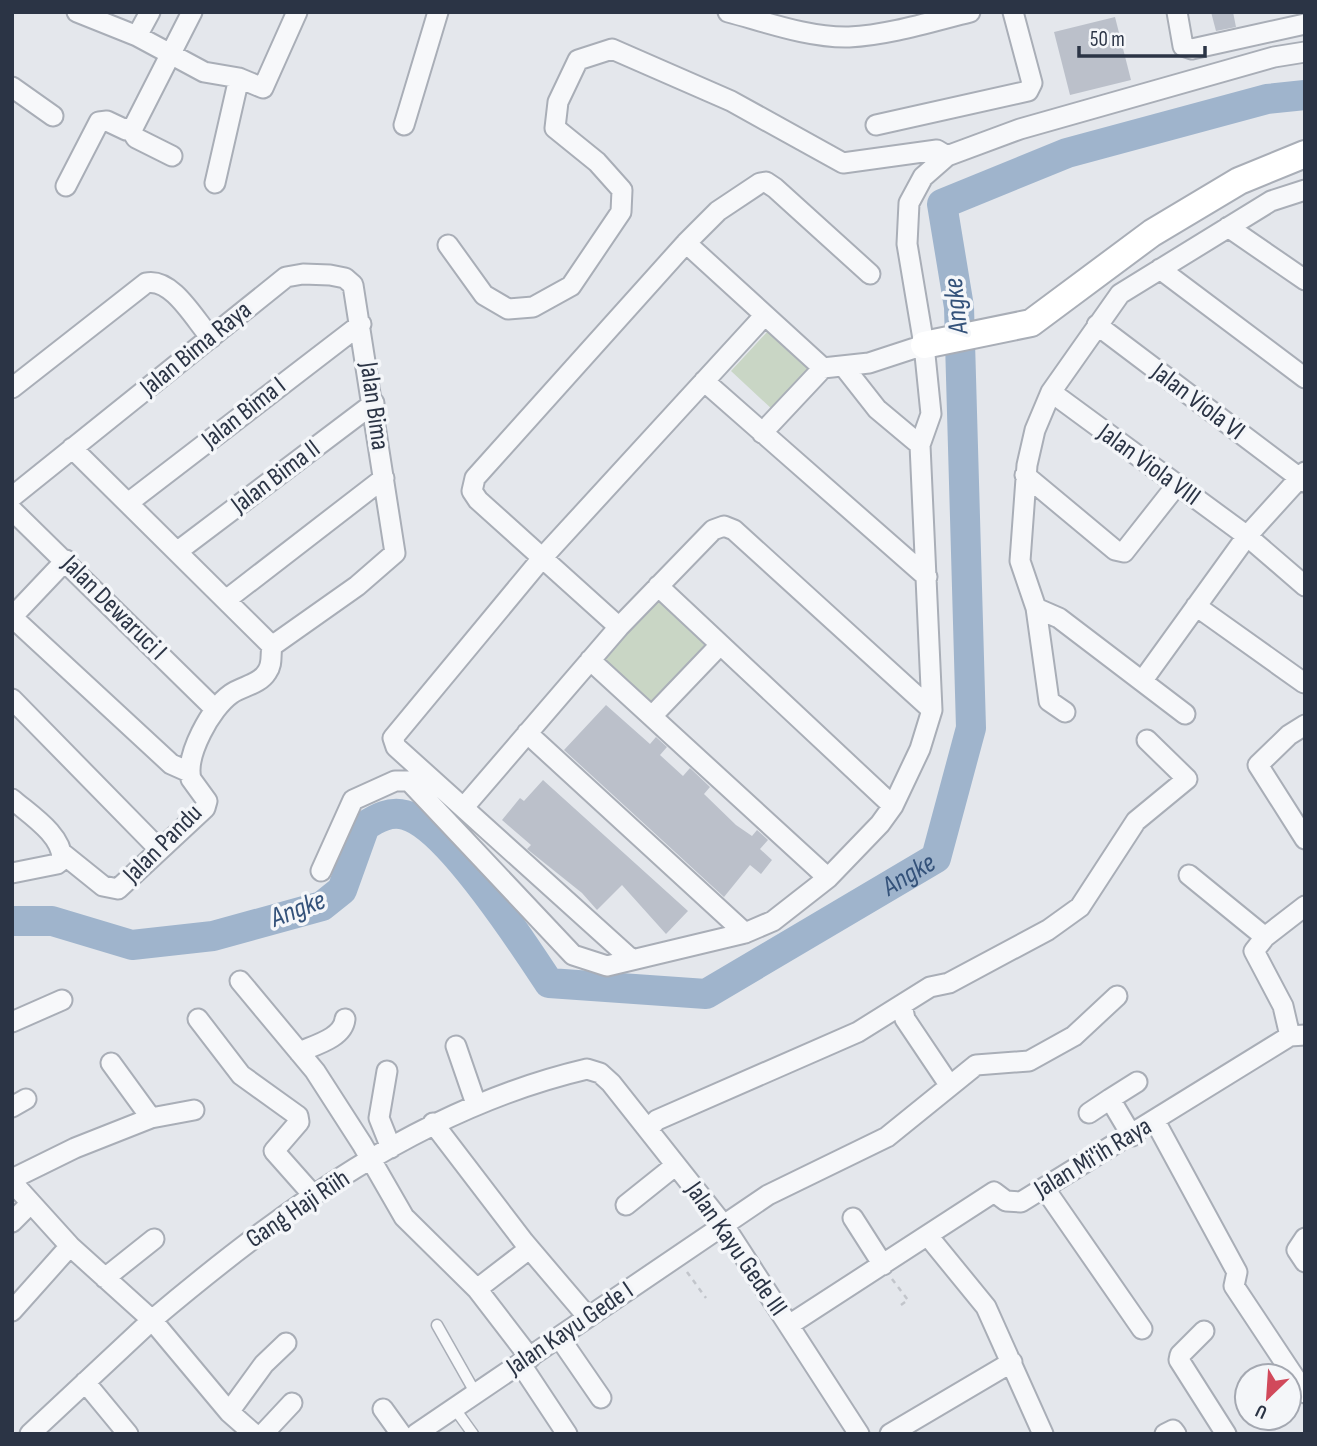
<svg xmlns="http://www.w3.org/2000/svg" width="1317" height="1446" viewBox="0 0 1317 1446" font-family="'Sofia Sans Condensed',sans-serif">
<style>
.green{fill:#c9d6c5}
.lines{fill:none;stroke-linecap:round;stroke-linejoin:round}
.river{stroke:#9fb4cc;stroke-width:30}
.building{fill:#bbc0ca}
.lane-casing{stroke:#a9aeb7;stroke-width:13}
.street-casing{stroke:#a9aeb7;stroke-width:23}
.secondary-casing{stroke:#a9aeb7;stroke-width:30}
.path{stroke:#c2c5cb;stroke-width:2.5;stroke-dasharray:5 5;stroke-linecap:butt}
.lane{stroke:#f7f8fa;stroke-width:10}
.street{stroke:#f7f8fa;stroke-width:19}
.secondary{stroke:#fff;stroke-width:26}
.labels{text-anchor:middle;dominant-baseline:central;stroke-width:7;stroke-linejoin:round;paint-order:stroke}
.street-label{font-size:26px;fill:#2b3445;stroke:#f4f6f9}
.water-label{font-size:28px;font-style:italic;fill:#34527a;stroke:#f4f6f9}
</style>
<rect width="100%" height="100%" fill="#e4e7ec"/>
<!-- green -->
<path class="green" d="M768 331 811 370 774 411 731 371Z
M659 593 712 646 653 708 600 661Z"/>
<g class="lines">
<!-- river -->
<path class="river" id="s1" d="M12 921H52L132 945 213 936 322 906 342 890 365 826C377 818 390 811 405 815 447 826 524 945 549 983L706 994 936 858 971 728 959 307 942 204 1067 153 1267 99 1305 95"/>
</g>
<!-- building -->
<path class="building" d="M1211 12H1233L1236 27 1216 31Z
M1115 17 1131 80 1070 95 1054 32Z
M606 705 650 744 656 737 667 747 660 755 683 776 690 768 710 787 704 794 736 825 752 836 757 830 768 840 760 849 772 860 761 874 750 865 724 897 564 750Z
M543 780 688 911 666 934 622 885 597 910 582 893 527 849 531 845 502 820 520 798 524 801Z"/>
<g class="lines">
<!-- lane casing -->
<g class="lane-casing">
<path id="lane" d="M437 1325 476 1394
M455 1409 473 1434"/>
</g>
<!-- street casing -->
<g class="street-casing">
<path id="street" d="M77 12 137 36 204 72 239 78 263 88 297 12
M728 12C766 22 809 38 849 37 889 35 930 22 970 12
M1177 12 1183 46 1192 49 1305 24
M137 36 150 12
M12 87 53 116
M404 125 438 12
M876 125 1028 91 1032 83 1013 12
M131 130 136 138 172 156
M215 183 239 78
M66 186 99 122 107 121 126 130 134 126 192 12
M1228 227 1305 280
M686 243 823 368
M448 245 484 295 508 309 533 307 571 286 621 212 622 190 597 162 555 128 558 102 578 60 612 49 731 101 843 163 937 150 947 156
M1160 269 1305 378
M1097 325 1305 482
M704 381 927 577
M12 388 146 283C172 277 195 320 211 338
M1051 392 1247 536 1305 586
M762 433 823 368 869 363 924 345
M920 445 931 414 924 345 907 244 909 203 923 177 947 156 1020 129 1274 57 1305 52
M72 448 272 646
M1025 475 1115 550 1124 552 1176 486
M12 497 286 277 303 274 330 275 345 278 353 285 395 553 357 586 272 646
M128 503 361 324
M12 510 214 708
M178 551 374 403
M658 586 893 806
M226 600 384 478
M1196 606 1304 683
M1036 608 1059 618 1185 714
M12 617 171 764 189 772
M12 617 66 560
M619 627 478 500 472 491 475 478 686 243 718 211 760 183 766 182 775 188 870 274
M590 660 828 878
M1143 680 1247 536 1305 472
M12 699 159 849
M1065 712 1049 701 1036 608 1020 561 1027 465 1035 430 1051 392 1120 294 1271 201 1305 190
M653 715 719 646
M1305 725 1289 735 1258 765 1305 839
M527 733 745 933
M12 799C29 814 63 835 62 860L57 864 12 873
M464 807 619 627 713 530 724 526 734 530 932 710
M62 853 103 886 118 889 205 808 207 801 191 779C185 755 211 708 231 694 242 686 259 685 267 672 273 664 270 655 272 646
M321 871 353 800 395 781H409L573 955 607 966 745 933 773 921 828 878 880 824 893 806 920 749 932 710 920 445 877 409 844 367
M1189 875 1265 937
M631 959 396 747 393 738 543 557 765 315
M240 981 315 1071 362 1144 404 1217 477 1289 530 1358
M902 1005 905 1019 950 1086
M198 1019 241 1075 298 1116 299 1122 274 1151 313 1195
M12 1022 62 1000
M1290 1036 1283 1006 1254 951 1265 937 1305 906
M456 1046 476 1104
M299 1052C315 1045 343 1038 345 1019
M111 1063 151 1118
M387 1071 379 1118 391 1148
M1110 1099 1137 1082
M12 1107 26 1099
M1089 1113 1110 1099 1132 1136
M1155 1121 1237 1272 1234 1286 1305 1393
M433 1123 524 1242 587 1316
M648 1129 657 1120 858 1032 930 987 949 983 1048 930 1080 907 1136 821 1187 779 1147 740
M12 1179 75 1148 151 1118 194 1110
M12 1182 70 1246 152 1320 30 1434
M1045 1189 1142 1329
M626 1205 676 1165
M853 1218 883 1265
M12 1222 30 1204
M928 1236 986 1307 1043 1434
M1305 1238 1297 1250 1305 1262
M105 1278 154 1239
M477 1289 529 1249
M12 1311 70 1246
M789 1325 994 1192 1006 1201 1021 1202 1290 1036 1305 1035
M1204 1331 1180 1355 1179 1360 1226 1434
M559 1337 601 1398
M520 1363 567 1434
M85 1382 128 1434
M383 1409 401 1434
M229 1412 264 1364 286 1343
M254 1434 229 1412 152 1320C281 1211 420 1108 587 1069L600 1073 611 1083 725 1227 859 1434
M263 1434 292 1403
M416 1434 768 1195 887 1137 976 1065 1029 1061 1074 1036 1117 996
M890 1434 1012 1362
M1165 1434 1173 1430 1176 1434"/>
</g>
<!-- secondary casing -->
<g class="secondary-casing">
<path id="secondary" d="M924 345 1031 323 1152 233 1239 181 1305 154"/>
</g>
<!-- path -->
<path class="path" d="M687 1272 706 1298
M892 1279 908 1300 898 1307"/>
<!-- lane -->
<use href="#lane" class="lane"/>
<!-- street -->
<use href="#street" class="street"/>
<!-- secondary -->
<use href="#secondary" class="secondary"/>
</g>
<g class="labels">
<!-- street labels -->
<g class="street-label">
<text transform="translate(196 349) rotate(-39)">Jalan Bima Raya</text>
<text transform="translate(1198 402) rotate(37)">Jalan Viola VI</text>
<text transform="translate(374 406) rotate(82)">Jalan Bima</text>
<text transform="translate(244 413) rotate(-38)">Jalan Bima I</text>
<text transform="translate(1149 465) rotate(36)">Jalan Viola VIII</text>
<text transform="translate(276 477) rotate(-37)">Jalan Bima II</text>
<text transform="translate(114 608) rotate(45)">Jalan Dewaruci I</text>
<text transform="translate(163 844) rotate(-45)">Jalan Pandu</text>
<text transform="translate(1093 1158) rotate(-31)">Jalan Mi'ih Raya</text>
<text transform="translate(298 1209) rotate(-34)">Gang Haji Riih</text>
<text transform="translate(736 1249) rotate(55)">Jalan Kayu Gede III</text>
<text transform="translate(570 1329) rotate(-34)">Jalan Kayu Gede I</text>
</g>
<!-- water labels -->
<g class="water-label">
<text transform="translate(956 306) rotate(-96)">Angke</text>
<text stroke="none"><textPath href="#s1" startOffset="1071">Angke</textPath></text>
<text transform="translate(298 909) rotate(-21)">Angke</text>
</g>
</g>
<!-- border -->
<rect width="1317" height="1446" fill="none" stroke="#2b3445" stroke-width="28"/>
<!-- north arrow -->
<g transform="translate(1268 1397) rotate(205)"><circle r="33" fill="#f4f6f9" stroke="#a4a8b1" stroke-width="2"/>
<path d="M0-5L12 26L0 18L-12 26Z" fill="#d1495b"/>
<text y="-10" font-size="19" font-weight="bold" text-anchor="middle" fill="#2b3445">U</text>
</g>
<!-- scale -->
<path d="M1079 46v10h126v-10" fill="none" stroke="#2b3445" stroke-width="3.5"/>
<text x="1090" y="46" font-size="21" fill="#2b3445" stroke="#f4f6f9" stroke-width="5" paint-order="stroke">50 m</text>
</svg>
